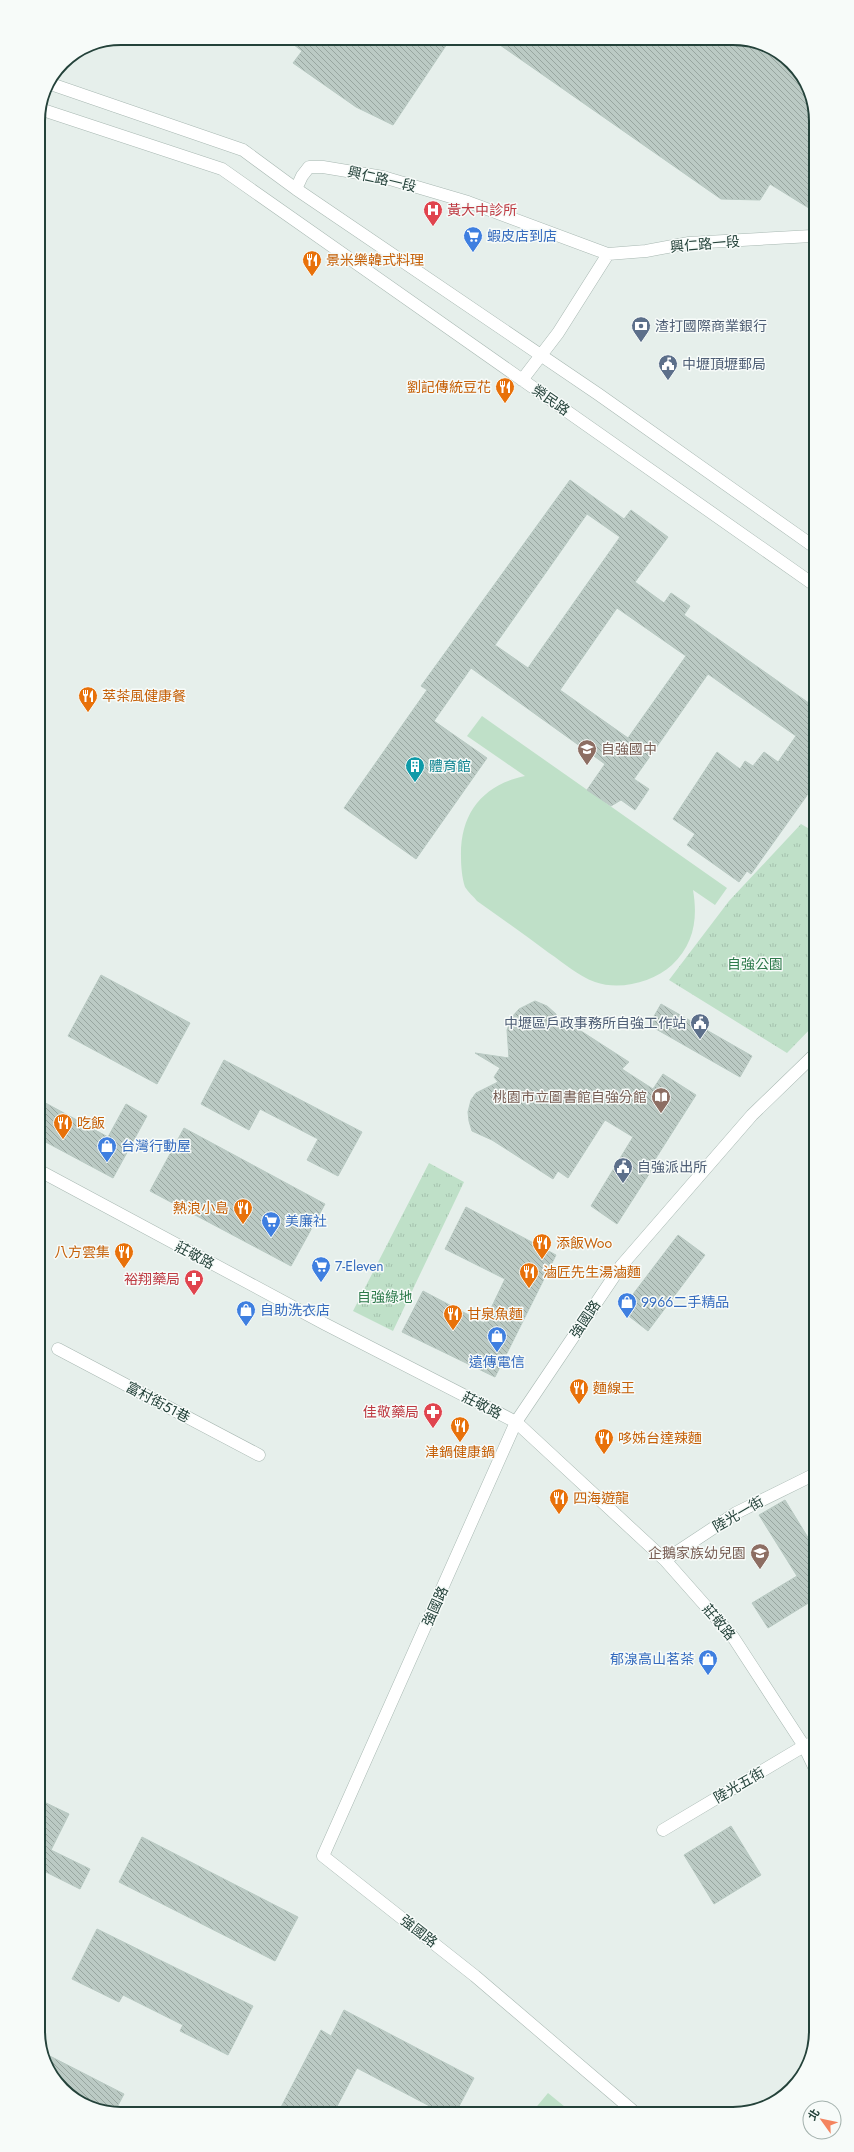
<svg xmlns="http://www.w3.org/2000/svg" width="854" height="2152" viewBox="0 0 854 2152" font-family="Jost,'Noto Sans TC',sans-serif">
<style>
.grass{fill:url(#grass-tufts)}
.garden{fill:#bfe0c8}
.building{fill:url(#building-back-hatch);stroke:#b8c9c2;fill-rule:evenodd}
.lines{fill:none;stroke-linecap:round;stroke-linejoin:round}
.minor-casing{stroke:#a8b8b2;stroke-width:13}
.minor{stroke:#fff;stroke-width:12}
.labels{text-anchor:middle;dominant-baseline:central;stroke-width:3;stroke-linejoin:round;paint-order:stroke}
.street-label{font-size:14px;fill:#24423a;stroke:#f7fbf9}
.health-label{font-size:14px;fill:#be3a42;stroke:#f7fbf9;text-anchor:end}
.shop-label{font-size:14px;fill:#366cbe;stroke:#f7fbf9;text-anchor:start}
.food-label{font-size:14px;fill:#c56008;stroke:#f7fbf9;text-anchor:start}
.service-label{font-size:14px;fill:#4e5e75;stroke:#f7fbf9;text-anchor:start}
.education-label{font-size:14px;fill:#785e54;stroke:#f7fbf9;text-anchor:end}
.culture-label{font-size:14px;fill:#0d838f;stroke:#f7fbf9;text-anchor:start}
.park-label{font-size:14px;fill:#2d7a4b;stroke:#f7fbf9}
.rim{fill:none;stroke:#24423a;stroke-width:2}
</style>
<defs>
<pattern id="grass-tufts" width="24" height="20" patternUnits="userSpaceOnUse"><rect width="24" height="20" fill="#bfe0c8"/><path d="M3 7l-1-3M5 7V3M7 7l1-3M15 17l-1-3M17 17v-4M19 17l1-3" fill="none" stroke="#a4c1ad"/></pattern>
<pattern id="building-back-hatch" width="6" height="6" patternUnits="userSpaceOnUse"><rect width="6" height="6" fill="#bbcac4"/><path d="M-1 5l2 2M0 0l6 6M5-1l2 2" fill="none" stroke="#98a6a0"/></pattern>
</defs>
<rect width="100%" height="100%" fill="#e6efeb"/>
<!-- grass -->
<path class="grass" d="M801 824 813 831 814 1025 787 1053 669 980 729 901Z
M429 1163 464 1182 393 1331 353 1311Z"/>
<!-- garden -->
<path class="garden" d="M482 716 727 888 715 905 693 890C698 919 694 944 672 965 653 982 620 991 595 982 578 976 564 963 549 953 525 935 501 918 477 901 474 897 468 892 465 887 462 878 461 866 461 857 460 813 483 785 525 776L467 736Z
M548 2093 570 2111H533Z"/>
<!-- building -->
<path class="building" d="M285 38H451L393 125 356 107 293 63 302 51Z
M490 38H738L784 55 812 95V210L770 184 760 200 721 199Z
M570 480 624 519 631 510 668 537 635 582 664 603 671 593 690 606 684 615 813 706V787L751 874 747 871 739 882 687 845 695 834 673 819 717 752 740 769 745 761 753 766 764 752 778 762 796 736 708 674 634 779 649 789 635 810 621 800 611 806 587 790 605 764 471 668 434 721 487 758 416 859 344 808 427 690 421 686ZM587 514 620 537 528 668 495 645ZM617 608 686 656 628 738 560 690Z
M101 975 190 1023 157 1084 68 1036Z
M535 1001 547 1006 556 1014 559 1024 567 1022 629 1062 622 1069 653 1089 663 1074 696 1095 649 1169 651 1171 617 1224 591 1206 633 1137 605 1120 568 1178 558 1171 553 1179 492 1140 472 1131 469 1121 468 1112 471 1100 476 1093 498 1082 494 1077 500 1068 475 1053 509 1058 507 1030 512 1017 519 1009Z
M661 1004 752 1056 740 1077 649 1025Z
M224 1060 362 1132 338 1176 307 1160 318 1139 260 1109 249 1130 201 1104Z
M40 1100 108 1137 126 1104 147 1116 113 1178 40 1139Z
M184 1128 325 1204 291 1266 150 1191Z
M466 1207 556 1255 495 1377 402 1332 423 1291 484 1323 505 1279 445 1249Z
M678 1235 705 1255 648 1331 621 1310Z
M785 1500 815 1549V1599L768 1628 752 1603 797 1576 759 1515Z
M42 1801 69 1814 51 1850 90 1869 80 1889 42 1870Z
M731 1826 761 1875 714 1904 684 1855Z
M142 1837 298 1917 275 1961 119 1882Z
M97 1929 253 2006 228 2055 180 2031 183 2025 123 1995 119 2002 72 1979Z
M344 2010 474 2078 456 2112H441L357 2068 334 2112 278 2113 321 2030 331 2036Z
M42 2052 124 2094 114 2113 70 2097 42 2057Z"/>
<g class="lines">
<!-- minor casing -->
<g class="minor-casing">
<path id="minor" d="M48 83 243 150 296 189 598 394 813 546
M40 109 222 169 813 584
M296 189 302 176 309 167H323L383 177 468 202 608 254 646 251 689 243 812 236
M522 380 558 333 608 254
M40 1171 325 1324 516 1422 665 1560 733 1637 804 1746 815 1769
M58 1349 259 1455
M665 1560 736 1513 815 1474
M663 1830 804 1746 815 1742
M632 2110 475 1976 323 1856 516 1422 621 1266 752 1115 814 1055"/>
</g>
<!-- minor -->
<use href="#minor" class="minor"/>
</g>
<!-- icons -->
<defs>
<g id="hospital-pin" transform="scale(1)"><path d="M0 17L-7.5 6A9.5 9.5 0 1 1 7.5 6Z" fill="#e0444e" stroke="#f7fbf9"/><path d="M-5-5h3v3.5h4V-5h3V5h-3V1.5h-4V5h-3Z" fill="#fff"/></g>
<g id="supermarket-pin" transform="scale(1)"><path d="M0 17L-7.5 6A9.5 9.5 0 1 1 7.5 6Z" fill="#3f7fe0" stroke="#f7fbf9"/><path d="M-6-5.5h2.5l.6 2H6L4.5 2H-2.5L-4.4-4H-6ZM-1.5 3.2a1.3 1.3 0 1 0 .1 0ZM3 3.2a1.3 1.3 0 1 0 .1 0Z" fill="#fff"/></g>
<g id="restaurant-pin" transform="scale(1)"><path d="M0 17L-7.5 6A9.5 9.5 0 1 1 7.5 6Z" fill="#e8710a" stroke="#f7fbf9"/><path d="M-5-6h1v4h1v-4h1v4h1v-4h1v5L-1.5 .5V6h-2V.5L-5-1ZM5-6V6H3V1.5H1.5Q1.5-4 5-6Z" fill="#fff"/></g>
<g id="bank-pin" transform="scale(1)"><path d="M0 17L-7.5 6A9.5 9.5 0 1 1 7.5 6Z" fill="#5c6f8a" stroke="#f7fbf9"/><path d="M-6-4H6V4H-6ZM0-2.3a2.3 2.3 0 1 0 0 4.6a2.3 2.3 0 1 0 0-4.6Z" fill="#fff"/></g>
<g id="civic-pin" transform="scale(1)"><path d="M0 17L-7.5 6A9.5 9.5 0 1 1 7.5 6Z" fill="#5c6f8a" stroke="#f7fbf9"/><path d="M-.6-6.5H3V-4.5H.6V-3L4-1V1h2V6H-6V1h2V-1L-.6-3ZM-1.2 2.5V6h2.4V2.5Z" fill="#fff"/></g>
<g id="school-pin" transform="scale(1)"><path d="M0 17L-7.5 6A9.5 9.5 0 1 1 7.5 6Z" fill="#8d6e63" stroke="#f7fbf9"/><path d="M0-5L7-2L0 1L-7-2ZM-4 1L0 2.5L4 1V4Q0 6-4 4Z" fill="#fff"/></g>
<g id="building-pin" transform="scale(1)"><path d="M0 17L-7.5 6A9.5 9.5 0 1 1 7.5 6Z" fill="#0f9aa8" stroke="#f7fbf9"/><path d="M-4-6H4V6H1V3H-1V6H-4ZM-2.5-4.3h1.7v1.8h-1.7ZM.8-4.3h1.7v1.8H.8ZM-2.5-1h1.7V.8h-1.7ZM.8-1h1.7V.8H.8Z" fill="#fff"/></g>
<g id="library-pin" transform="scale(1)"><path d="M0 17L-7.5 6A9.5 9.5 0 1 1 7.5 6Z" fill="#8d6e63" stroke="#f7fbf9"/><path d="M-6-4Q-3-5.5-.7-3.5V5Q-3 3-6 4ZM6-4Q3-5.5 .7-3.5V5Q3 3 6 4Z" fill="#fff"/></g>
<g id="shop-pin" transform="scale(1)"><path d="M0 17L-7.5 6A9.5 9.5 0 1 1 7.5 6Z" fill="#3f7fe0" stroke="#f7fbf9"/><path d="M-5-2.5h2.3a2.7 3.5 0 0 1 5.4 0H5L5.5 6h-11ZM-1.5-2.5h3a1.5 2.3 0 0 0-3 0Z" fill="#fff"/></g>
<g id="pharmacy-pin" transform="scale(1)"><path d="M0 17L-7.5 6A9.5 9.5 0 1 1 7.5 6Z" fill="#e0444e" stroke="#f7fbf9"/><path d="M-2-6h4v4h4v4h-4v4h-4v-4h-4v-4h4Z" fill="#fff"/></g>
</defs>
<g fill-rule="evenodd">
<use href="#hospital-pin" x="433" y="210"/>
<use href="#supermarket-pin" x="473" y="236"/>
<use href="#restaurant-pin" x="312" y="260"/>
<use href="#bank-pin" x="641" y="326"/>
<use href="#civic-pin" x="668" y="364"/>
<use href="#restaurant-pin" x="505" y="387"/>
<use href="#restaurant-pin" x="88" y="696"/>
<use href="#school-pin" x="587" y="749"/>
<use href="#building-pin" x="415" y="766"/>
<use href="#civic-pin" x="700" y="1023"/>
<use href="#library-pin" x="661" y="1097"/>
<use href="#restaurant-pin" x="63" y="1123"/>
<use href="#shop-pin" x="107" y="1146"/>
<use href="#civic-pin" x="623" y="1167"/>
<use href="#restaurant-pin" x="243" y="1208"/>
<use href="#supermarket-pin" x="271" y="1221"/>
<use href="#restaurant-pin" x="542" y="1243"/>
<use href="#restaurant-pin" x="124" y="1252"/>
<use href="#supermarket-pin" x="321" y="1266"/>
<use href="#restaurant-pin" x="529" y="1272"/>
<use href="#pharmacy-pin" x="194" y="1279"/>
<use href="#shop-pin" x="627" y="1302"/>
<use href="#shop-pin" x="246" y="1310"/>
<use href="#restaurant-pin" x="453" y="1314"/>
<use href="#shop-pin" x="497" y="1336"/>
<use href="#restaurant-pin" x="579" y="1388"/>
<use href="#pharmacy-pin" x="433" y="1412"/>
<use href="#restaurant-pin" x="460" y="1426"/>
<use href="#restaurant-pin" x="604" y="1438"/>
<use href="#restaurant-pin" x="559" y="1498"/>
<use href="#school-pin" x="760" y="1553"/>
<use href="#shop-pin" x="708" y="1659"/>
</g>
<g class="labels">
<!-- street labels -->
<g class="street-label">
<text transform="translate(382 179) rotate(13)">興仁路一段</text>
<text transform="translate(705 244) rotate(-5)">興仁路一段</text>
<text transform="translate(551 400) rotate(35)">榮民路</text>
<text transform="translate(195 1255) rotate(28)">莊敬路</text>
<text transform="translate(585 1319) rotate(-56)">強國路</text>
<text transform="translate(158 1402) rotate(28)">富村街51巷</text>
<text transform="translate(482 1405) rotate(27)">莊敬路</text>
<text transform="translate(738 1514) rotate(-30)">陸光一街</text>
<text transform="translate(435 1606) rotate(-66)">強國路</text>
<text transform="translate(719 1622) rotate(50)">莊敬路</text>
<text transform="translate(739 1785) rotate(-30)">陸光五街</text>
<text transform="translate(419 1931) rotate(38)">強國路</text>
</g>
<!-- health labels -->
<g class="health-label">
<text x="447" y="210" text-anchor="start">黃大中診所</text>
<text x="180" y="1279">裕翔藥局</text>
<text x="419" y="1412">佳敬藥局</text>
</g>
<!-- shop labels -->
<g class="shop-label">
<text x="487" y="236">蝦皮店到店</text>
<text x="121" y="1146">台灣行動屋</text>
<text x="285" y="1221">美廉社</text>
<text x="335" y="1266">7-Eleven</text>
<text x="641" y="1302">9966二手精品</text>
<text x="260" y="1310">自助洗衣店</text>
<text x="497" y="1362" text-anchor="middle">遠傳電信</text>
<text x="694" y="1659" text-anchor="end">郁湶高山茗茶</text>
</g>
<!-- food labels -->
<g class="food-label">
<text x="326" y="260">景米樂韓式料理</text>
<text x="491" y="387" text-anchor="end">劉記傳統豆花</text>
<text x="102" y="696">萃茶風健康餐</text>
<text x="77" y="1123">吃飯</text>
<text x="229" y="1208" text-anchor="end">熱浪小島</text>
<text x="556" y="1243">添飯Woo</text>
<text x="110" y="1252" text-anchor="end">八方雲集</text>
<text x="543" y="1272">滷匠先生湯滷麵</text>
<text x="467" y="1314">甘泉魚麵</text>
<text x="593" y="1388">麵線王</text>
<text x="618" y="1438">哆姊台達辣麵</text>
<text x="460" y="1452" text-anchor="middle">津鍋健康鍋</text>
<text x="573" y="1498">四海遊龍</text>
</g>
<!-- service labels -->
<g class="service-label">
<text x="655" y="326">渣打國際商業銀行</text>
<text x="682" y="364">中壢頂壢郵局</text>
<text x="686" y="1023" text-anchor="end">中壢區戶政事務所自強工作站</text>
<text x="637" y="1167">自強派出所</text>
</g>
<!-- education labels -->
<g class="education-label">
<text x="601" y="749" text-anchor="start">自強國中</text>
<text x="647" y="1097">桃園市立圖書館自強分館</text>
<text x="746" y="1553">企鵝家族幼兒園</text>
</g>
<!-- culture labels -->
<g class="culture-label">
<text x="429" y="766">體育館</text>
</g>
<!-- park labels -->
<g class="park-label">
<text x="755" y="964">自強公園</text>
<text x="385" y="1297">自強綠地</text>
</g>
</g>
<!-- crop -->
<path d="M0 0H854V2152H0ZM121 45H733A76 76 0 0 1 809 121V2031A76 76 0 0 1 733 2107H121A76 76 0 0 1 45 2031V121A76 76 0 0 1 121 45Z" fill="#f7fbf9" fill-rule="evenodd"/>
<path class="rim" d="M121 45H733A76 76 0 0 1 809 121V2031A76 76 0 0 1 733 2107H121A76 76 0 0 1 45 2031V121A76 76 0 0 1 121 45Z"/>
<!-- north arrow -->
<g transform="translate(822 2120) rotate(303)"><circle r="19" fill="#f7fbf9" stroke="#a3b1ad"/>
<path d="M0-3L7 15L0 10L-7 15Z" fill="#f4845f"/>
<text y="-6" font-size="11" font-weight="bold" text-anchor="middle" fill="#24423a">北</text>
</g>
</svg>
